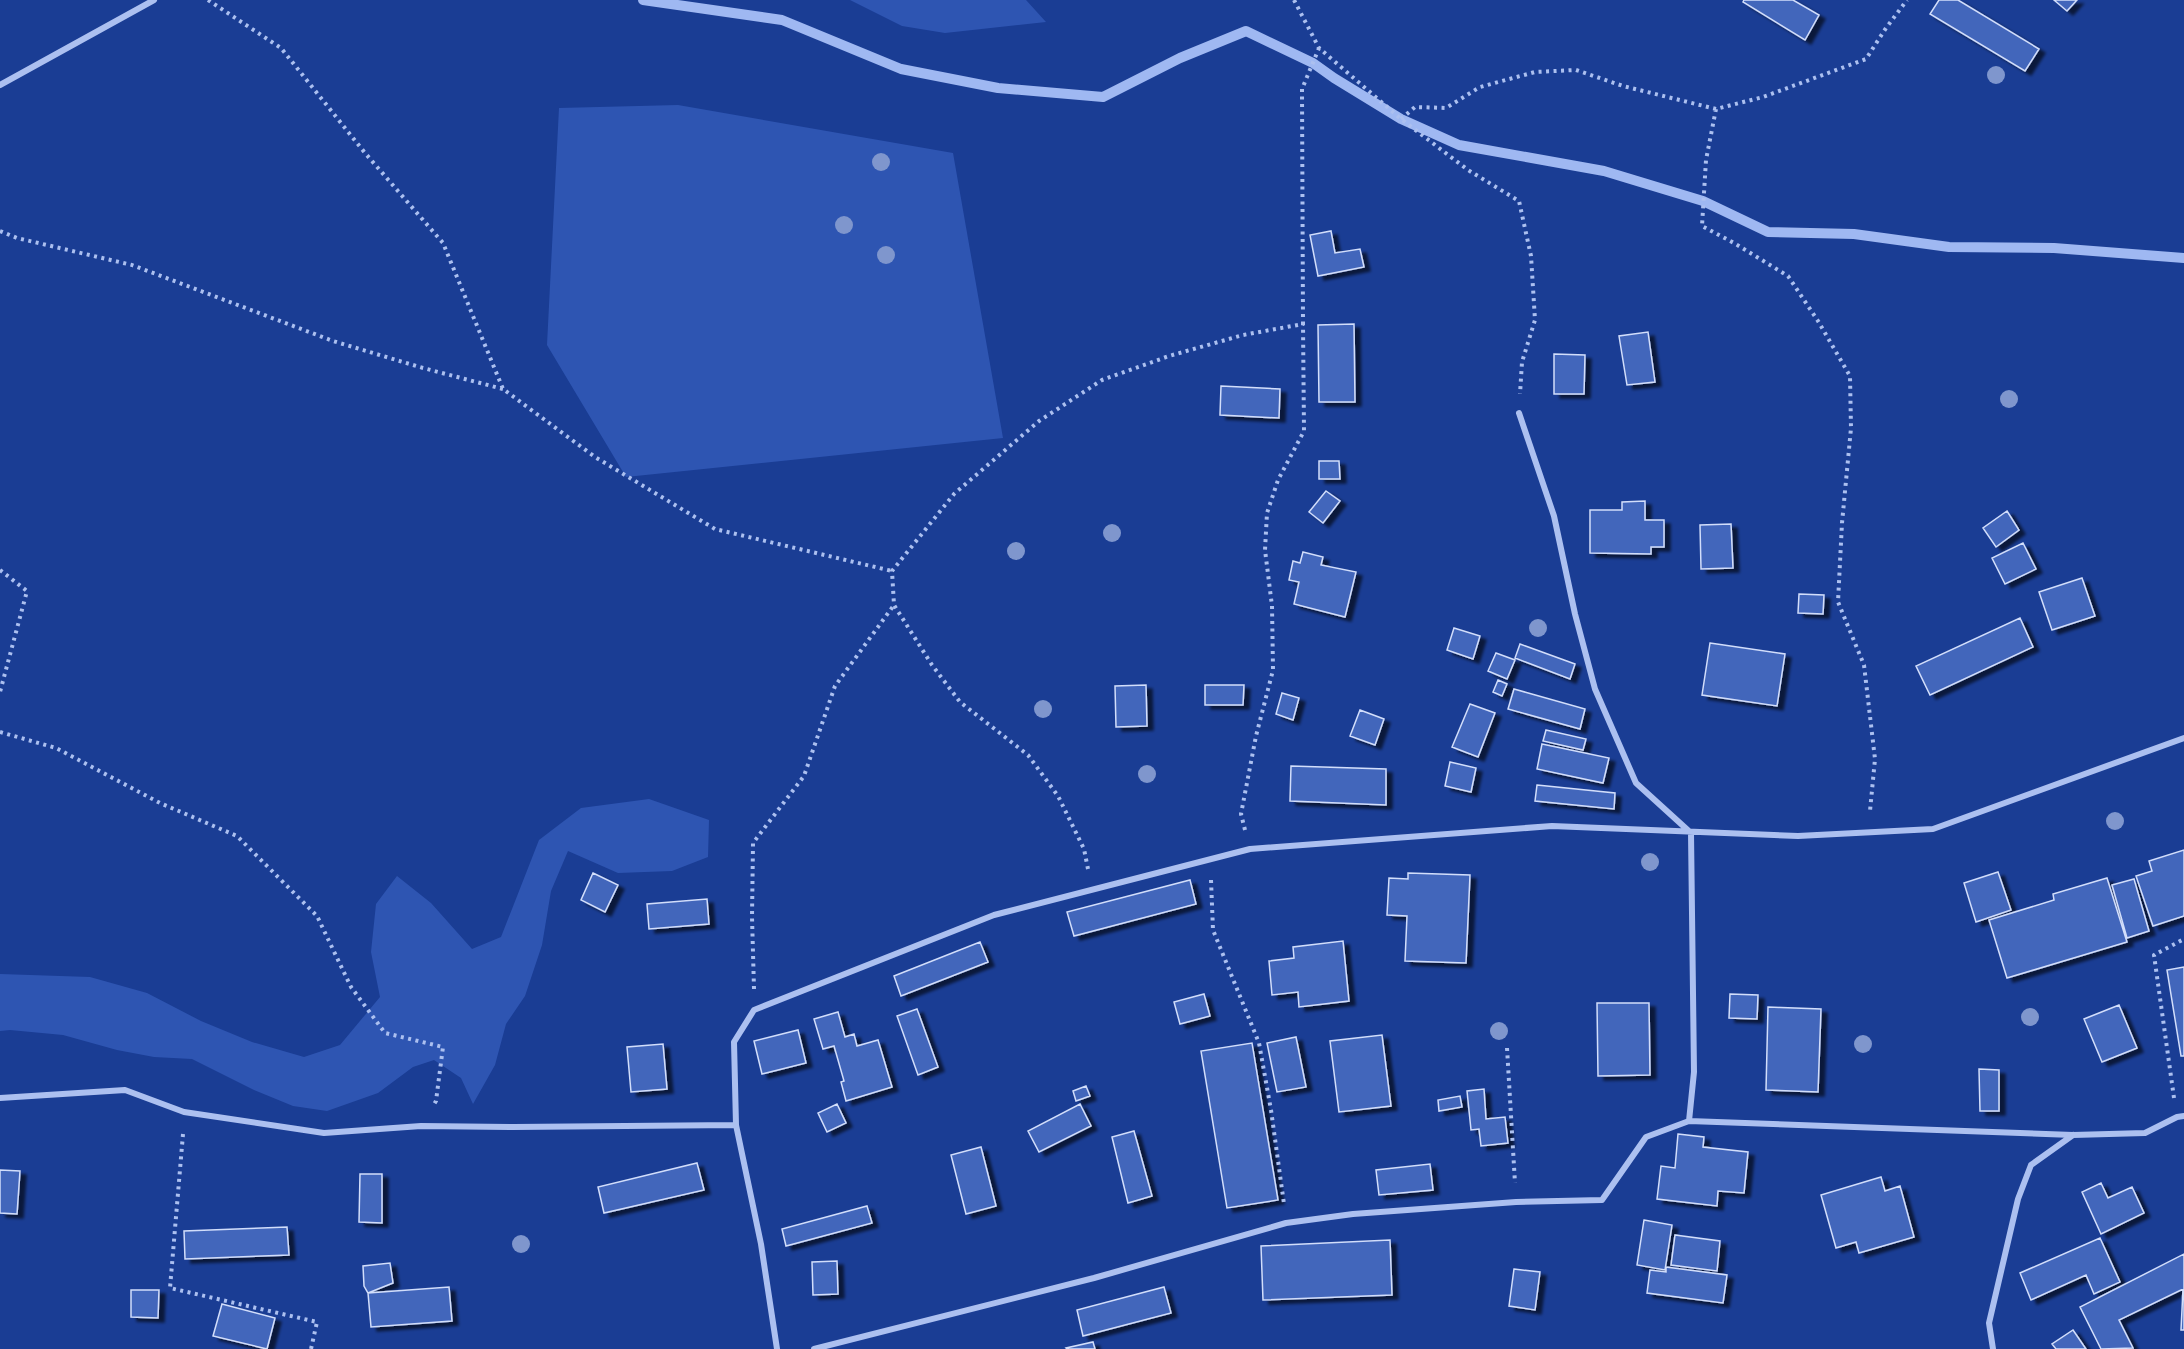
<svg xmlns="http://www.w3.org/2000/svg" width="2184" height="1349" viewBox="0 0 2184 1349" font-family="Jost,sans-serif">
<style>
.green{fill:#2e55b2}
.lines{fill:none;stroke-linecap:round;stroke-linejoin:round}
.stream{stroke:#9fb8f2;stroke-width:10}
.building{fill:#4366bb;stroke:#d2defb;stroke-width:1.5;filter:url(#shadow)}
.path{stroke:#acc0f0;stroke-width:4;stroke-dasharray:3 4.5;stroke-linecap:butt}
.minor{stroke:#acc0f0;stroke-width:6}
.tree{fill:#7f96cd}
</style>
<defs>
<filter id="shadow"><feDropShadow dx="6" dy="4" stdDeviation="1.5" flood-color="#0009"/></filter>
</defs>
<rect width="100%" height="100%" fill="#1a3d94"/>
<!-- green -->
<path class="green" d="M850 0H1026L1046 22 945 33 902 26Z
M678 105 953 153 1003 438 626 477 547 345 559 108Z
M649 799 709 820 708 857 672 871 618 873 568 851 551 891 542 945 525 996 506 1024 495 1065 473 1104 461 1078 434 1060 413 1067 378 1093 327 1111 293 1106 254 1090 192 1059 154 1057 117 1050 63 1035 10 1030 0 1031V974L90 977 147 993 201 1021 252 1042 304 1057 340 1045 380 997 371 952 376 904 397 876 431 903 472 949 501 937 539 840 581 808Z"/>
<g class="lines">
<!-- stream -->
<path class="stream" d="M643 0 782 20 901 69 998 88 1103 97 1180 58 1246 31 1313 63 1334 78 1401 119 1459 145 1604 171 1703 201 1768 232 1854 234 1949 247 2054 248 2184 258"/>
</g>
<!-- building -->
<path class="building" d="M1744 0H1793L1819 15 1805 40 1743 2Z
M1939 0H1958L2039 49 2025 71 1930 14Z
M2054 0H2077L2067 11Z
M1331 231 1335 253 1360 249 1364 267 1318 276 1310 235Z
M1354 324 1355 402H1319L1318 325Z
M1648 332 1655 382 1627 385 1619 336Z
M1554 354 1585 355 1584 394H1554Z
M1221 386 1280 389 1279 418 1220 415Z
M1319 461H1339L1340 479H1319Z
M1326 491 1340 501 1323 523 1309 512Z
M1645 501V520H1664V547H1651V554L1590 553V510H1622V502Z
M2007 511 2019 530 1996 547 1983 528Z
M1731 524 1733 568 1701 569 1700 525Z
M2023 543 2036 569 2005 584 1992 558Z
M1303 552 1323 557 1321 565 1356 572 1345 617 1294 604 1299 582 1289 580 1293 561 1300 563Z
M2082 578 2095 616 2052 630 2039 592Z
M1799 594 1824 595 1823 614 1798 613Z
M2020 618 2033 647 1930 695 1916 666Z
M1454 628 1480 636 1473 659 1447 650Z
M1710 643 1785 654 1777 706 1702 695Z
M1520 644 1575 664 1570 679 1515 658Z
M1496 653 1515 660 1507 679 1488 671Z
M1498 680 1507 684 1502 696 1493 692Z
M1146 685 1147 726 1116 727 1115 686Z
M1205 685H1244L1243 705H1205Z
M1514 689 1585 709 1580 729 1508 709Z
M1282 693 1299 698 1293 720 1276 714Z
M1470 704 1495 713 1478 757 1452 747Z
M1360 710 1384 719 1375 745 1350 736Z
M1546 730 1586 739 1583 750 1543 741Z
M1542 744 1609 758 1603 783 1537 769Z
M1450 762 1476 768 1471 792 1445 786Z
M1291 766 1386 769V805L1290 801Z
M1537 785 1615 793 1614 809 1535 801Z
M2184 850V916L2153 926 2136 876 2152 871 2149 861Z
M1998 872 2011 910 1976 922 1964 883Z
M593 873 618 885 605 912 581 900Z
M1408 873 1470 875 1466 963 1405 961 1407 916 1387 915 1389 878 1408 879Z
M2107 878 2127 942 2007 978 1989 920 2054 900 2053 894Z
M2134 879 2149 931 2127 938 2112 885Z
M1190 880 1196 904 1074 936 1067 912Z
M707 899 709 924 649 929 647 904Z
M1343 941 1349 1001 1299 1007 1298 992 1272 995 1269 961 1294 958 1293 947Z
M980 942 988 962 901 996 894 976Z
M2184 967V1056H2181L2167 970Z
M1204 994 1210 1016 1180 1024 1174 1002Z
M1730 994 1758 995 1757 1019 1729 1018Z
M1597 1003H1649L1650 1075 1598 1076Z
M2119 1005 2137 1048 2102 1062 2084 1019Z
M1768 1007 1821 1009 1818 1092 1766 1090Z
M917 1009 938 1067 918 1075 897 1016Z
M838 1012 845 1037 854 1034 857 1046 878 1040 892 1087 846 1101 841 1082 844 1081 834 1046 823 1049 814 1019Z
M798 1030 806 1063 762 1074 754 1041Z
M1382 1035 1391 1106 1339 1112 1330 1041Z
M1296 1037 1306 1087 1277 1092 1267 1043Z
M1252 1043 1278 1200 1227 1208 1201 1051Z
M663 1044 667 1089 631 1092 627 1047Z
M1979 1069 1999 1070V1111H1980Z
M1086 1086 1090 1096 1076 1101 1073 1091Z
M1484 1089 1486 1119 1505 1117 1508 1143 1481 1146 1479 1129 1471 1130 1467 1091Z
M1460 1096 1462 1107 1439 1111 1438 1100Z
M837 1104 846 1123 827 1132 818 1113Z
M1080 1104 1091 1126 1039 1152 1028 1131Z
M1134 1131 1152 1196 1128 1203 1112 1137Z
M1678 1134 1704 1137 1703 1147 1748 1152 1744 1193 1718 1191 1717 1206 1657 1199 1661 1166 1675 1168Z
M981 1147 996 1206 966 1214 951 1155Z
M697 1163 704 1190 604 1213 598 1187Z
M1430 1164 1433 1190 1379 1195 1376 1170Z
M0 1170 20 1171 17 1214 0 1213Z
M360 1174H382V1223L359 1222Z
M1881 1177 1885 1191 1900 1186 1914 1237 1859 1253 1856 1242 1836 1248 1821 1195Z
M2101 1183 2108 1198 2132 1187 2144 1213 2101 1234 2082 1192Z
M867 1206 872 1223 786 1246 782 1229Z
M1644 1220 1672 1225 1665 1270 1637 1265Z
M287 1227 289 1255 185 1259 184 1231Z
M1675 1235 1720 1241 1717 1271 1671 1265Z
M2100 1238 2120 1282 2094 1294 2086 1275 2031 1300 2020 1273Z
M1390 1240 1392 1295 1263 1300 1261 1246Z
M2184 1254V1330H2181L2183 1289 2119 1320 2133 1348 2101 1349 2080 1307Z
M837 1261 838 1294 813 1295 812 1262Z
M390 1263 393 1283 368 1293 364 1286 363 1266Z
M1666 1267 1727 1275 1723 1303 1647 1293 1650 1270 1666 1272Z
M1514 1269 1540 1272 1535 1310 1509 1306Z
M449 1287 452 1321 371 1327 368 1293Z
M1164 1287 1171 1313 1083 1336 1077 1310Z
M131 1290H159L158 1318 131 1317Z
M222 1304 275 1318 267 1349 213 1336Z
M2073 1330 2086 1349H2056L2052 1344Z
M1093 1342 1095 1349H1067L1066 1348Z"/>
<g class="lines">
<!-- path -->
<path class="path" d="M208 0 281 48 365 153 443 243 503 389 595 457 715 529 892 571
M1294 0 1319 48 1401 119 1468 170 1519 201 1531 256 1535 320 1522 362 1520 394
M1716 109 1706 160 1702 226 1734 243 1788 276 1818 321 1850 376 1851 428 1842 523 1838 602 1864 665 1875 759 1870 811
M1401 119 1415 107 1446 108 1480 87 1535 72 1576 70 1623 86 1716 109 1763 97 1866 59 1886 28 1907 0
M0 231 17 238 132 265 333 341 423 368 503 389
M0 570 27 591 0 692
M0 732 56 748 160 803 237 836 317 916 351 987 385 1033 443 1047 436 1101 433 1106
M1245 830 1241 814 1256 736 1273 670 1272 606 1265 550 1267 513 1278 480 1304 431 1303 324
M1088 869 1084 849 1058 796 1028 755 960 702 932 665 894 605 892 571 954 494 1039 421 1102 380 1169 356 1243 335 1303 324 1302 89 1319 48
M1211 880 1213 930 1259 1043 1271 1110 1284 1204
M754 989 752 917 753 843 804 776 835 686 894 605
M1507 1048 1515 1183
M2174 1098 2154 955 2184 939
M183 1134 170 1288 317 1322 311 1349"/>
<!-- minor -->
<path class="minor" d="M0 85 154 0
M1519 413 1554 516 1575 614 1595 689 1636 783 1691 833 1694 1072 1689 1121
M0 1098 125 1090 184 1112 324 1133 421 1126 514 1127 736 1125
M777 1349 761 1244 736 1125 734 1042 754 1010 994 915 1250 849 1552 826 1798 836 1933 829 2184 738
M814 1349 1094 1278 1286 1223 1353 1214 1516 1202 1602 1200 1646 1137 1689 1121 2073 1135 2145 1133 2177 1117 2184 1116
M1993 1349 1989 1323 2018 1199 2031 1165 2073 1135"/>
</g>
<!-- trees -->
<g class="tree">
<circle cx="1996" cy="75" r="9"/>
<circle cx="881" cy="162" r="9"/>
<circle cx="844" cy="225" r="9"/>
<circle cx="886" cy="255" r="9"/>
<circle cx="2009" cy="399" r="9"/>
<circle cx="1112" cy="533" r="9"/>
<circle cx="1016" cy="551" r="9"/>
<circle cx="1538" cy="628" r="9"/>
<circle cx="1043" cy="709" r="9"/>
<circle cx="1147" cy="774" r="9"/>
<circle cx="2115" cy="821" r="9"/>
<circle cx="1650" cy="862" r="9"/>
<circle cx="2030" cy="1017" r="9"/>
<circle cx="1499" cy="1031" r="9"/>
<circle cx="1863" cy="1044" r="9"/>
<circle cx="521" cy="1244" r="9"/>
</g>
</svg>
